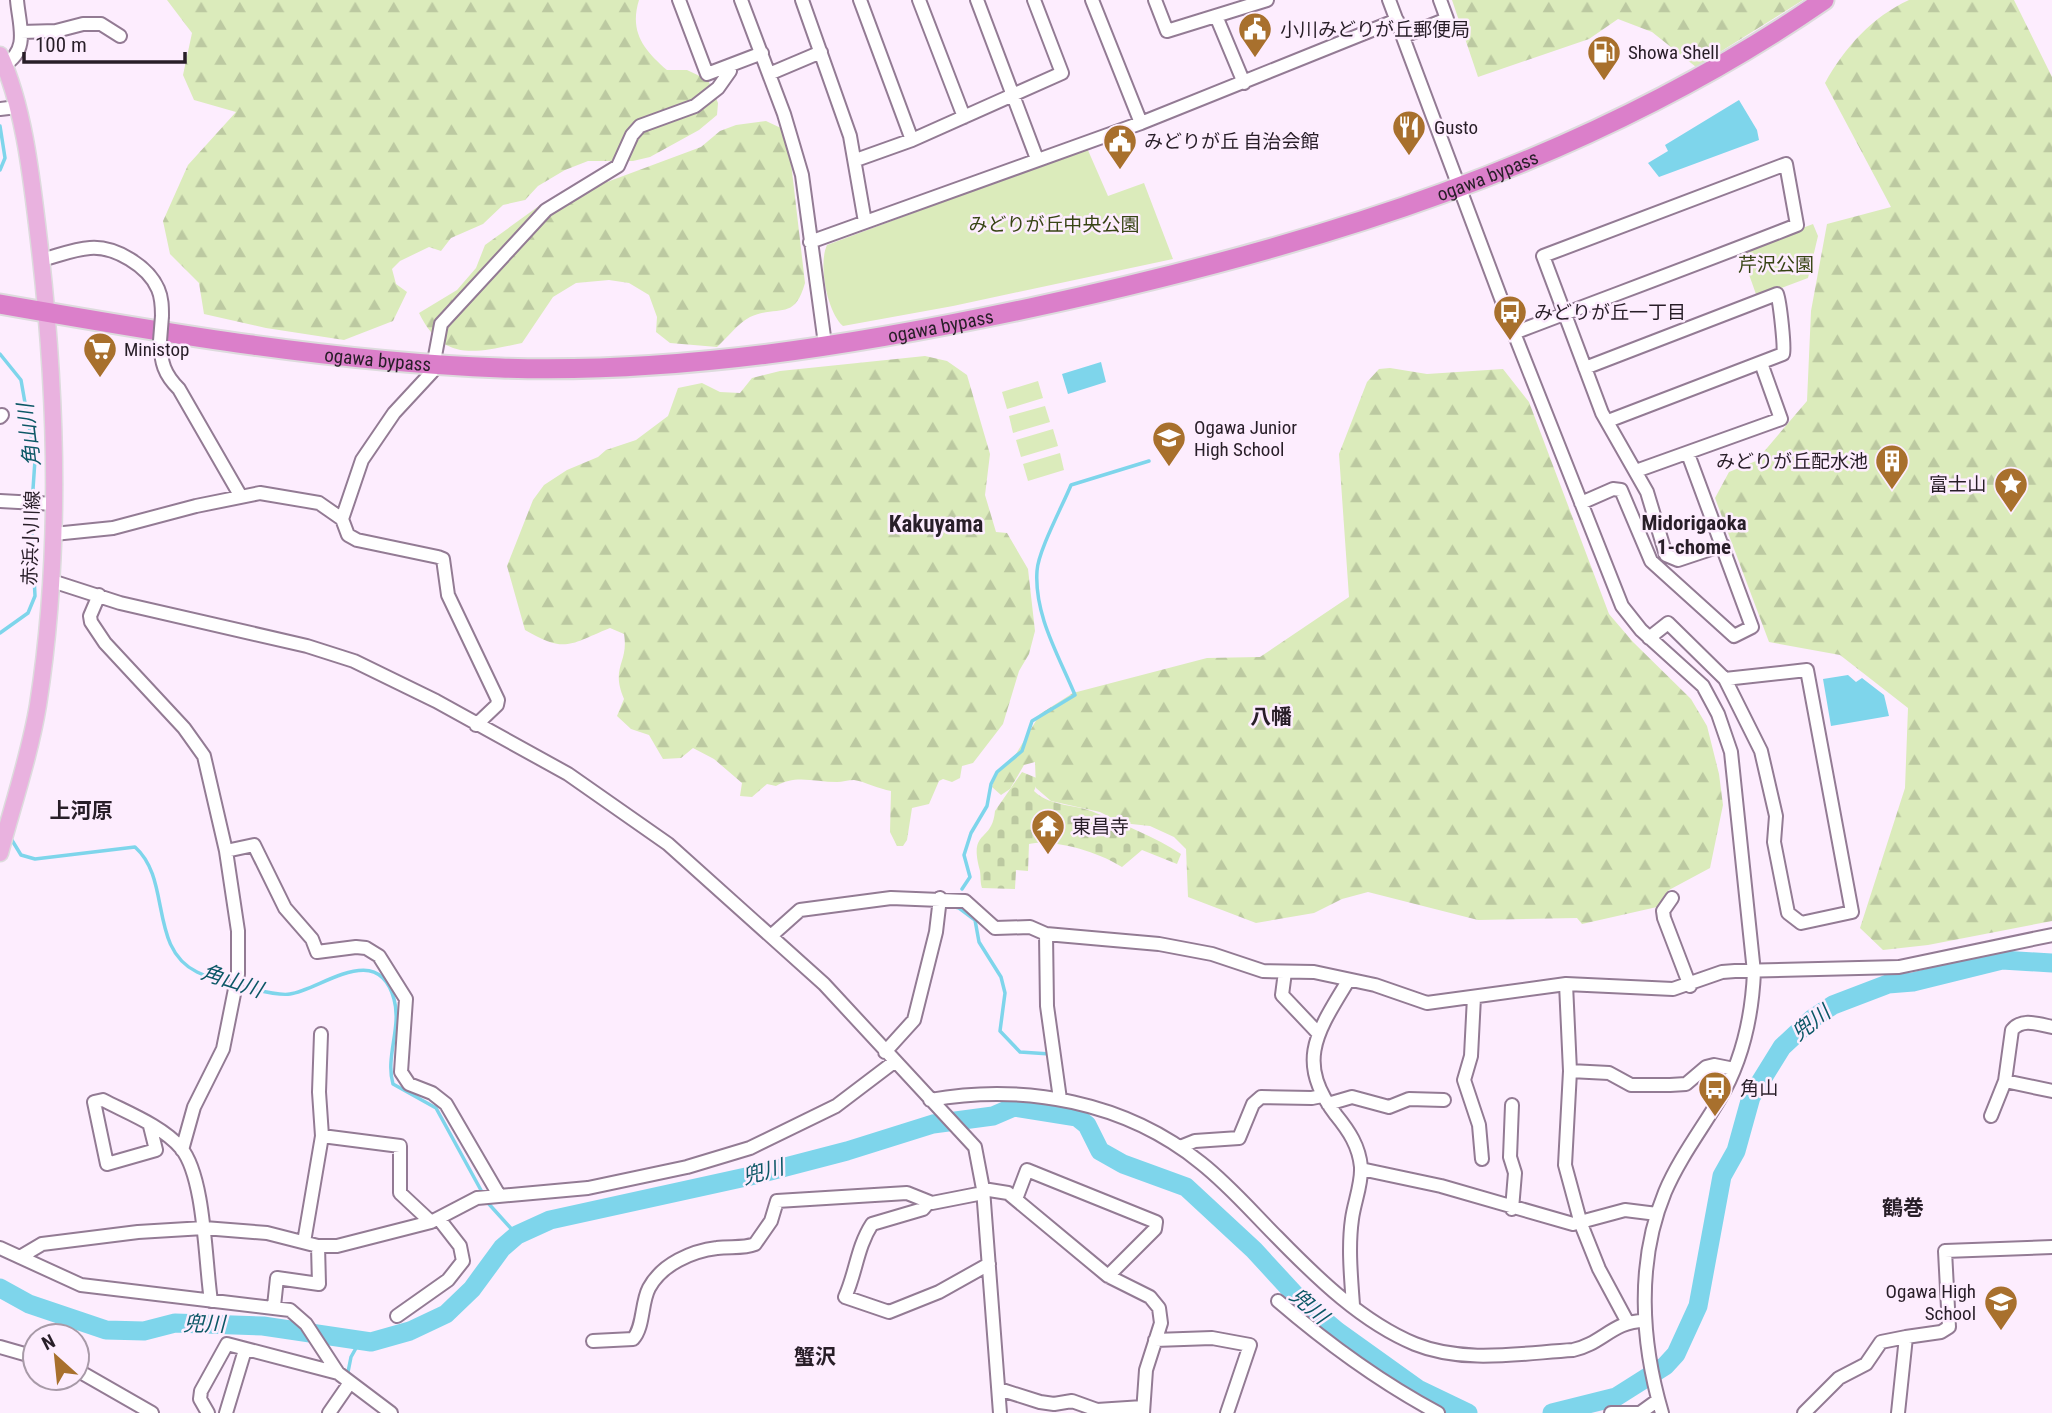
<svg xmlns="http://www.w3.org/2000/svg" width="2052" height="1413" viewBox="0 0 2052 1413" font-family="'Roboto Condensed','Noto Sans JP',sans-serif">
<style>
.forest{fill:url(#forest-firs)}
.cemetery{fill:url(#cemetery-stones)}
.park{fill:#dbebbb}
.water{fill:#7ed5eb}
.lines{fill:none;stroke-linecap:round;stroke-linejoin:round}
.stream{stroke:#7ed5eb;stroke-width:3.5}
.river{stroke:#7ed5eb;stroke-width:19}
.minor-casing{stroke:#937b94;stroke-width:16}
.major-casing{stroke:#dddbdd;stroke-width:19}
.highway-casing{stroke:#dddbdd;stroke-width:23}
.minor{stroke:#fff;stroke-width:12}
.major{stroke:#e9b2df;stroke-width:16}
.highway{stroke:#db7fca;stroke-width:19}
.minor-bridge-casing{stroke:#937b94;stroke-width:16;stroke-linecap:butt}
.minor-bridge{stroke:#fff;stroke-width:12}
.labels{text-anchor:middle;dominant-baseline:central;stroke-width:5;stroke-linejoin:round;paint-order:stroke}
.poi-label{font-size:19px;fill:#281e28;stroke:#fdedfe;text-anchor:start}
.street-label{font-size:19px;fill:#281e28;stroke:#fdedfe}
.park-label{font-size:19px;fill:#374414;stroke:#fdedfe}
.water-label{font-size:21px;font-style:italic;fill:#0b5766;stroke:#fdedfe}
.neighbourhood-label{font-size:21px;font-weight:bold;fill:#281e28;stroke:#fdedfe}
.quarter-label{font-size:23px;font-weight:bold;fill:#281e28;stroke:#fdedfe}
</style>
<defs>
<pattern id="forest-firs" width="22" height="20" patternUnits="userSpaceOnUse" patternTransform="scale(1.75)"><rect width="22" height="20" fill="#dbebbb"/><path d="M5 1l3.5 6h-7zM16 11l3.5 6h-7z" fill="#bcc9a1"/></pattern>
<pattern id="cemetery-stones" width="16" height="16" patternUnits="userSpaceOnUse" patternTransform="scale(1.75)"><rect width="16" height="16" fill="#dbebbb"/><path d="M2 7V4a2 2 0 0 1 4 0v3zM10 15v-3a2 2 0 0 1 4 0v3z" fill="#bcc9a1"/></pattern>
</defs>
<rect width="100%" height="100%" fill="#fdedfe"/>
<!-- forest -->
<path class="forest" d="M167 0H639C629 32 644 50 667 70H687L708 80 718 103 717 115 699 130 650 157 633 161H588L565 170 538 186 525 200 503 205 483 224 451 238 441 251 429 247 400 261 392 269 396 284 407 292 393 321 344 340 266 328 204 314 199 283 170 254 163 221 188 165 236 112 194 100 183 75 192 33Z
M1452 0H1803L1696 67 1652 32 1618 19 1589 39 1478 77Z
M1909 0H2014L2052 77V921L1928 945 1883 950 1860 928 1905 788 1908 708 1840 655 1769 642 1715 498 1729 472 1756 461 1807 401 1811 311 1827 224 1891 207 1825 83C1845 47 1872 17 1909 0Z
M766 121 783 129 790 154 805 283C794 322 779 304 750 317 738 323 727 338 717 347L670 343 656 332 657 317 649 295 629 283 609 280 576 283 553 297 522 343C475 353 443 362 419 313L457 290 476 268 485 245 543 203 583 184 607 182 701 147 720 131 736 125Z
M925 356 947 361 967 375 990 454 985 495 996 532 1007 533 1028 569 1035 631 1029 654 1019 671 1003 724 973 763 962 766 960 778 952 782 943 779 939 781 929 804 912 808 907 840 903 846H897L890 832 891 791C879 789 863 781 854 780 848 780 842 782 837 782 815 782 795 774 776 786L767 784 752 797 740 796 742 783 714 759 693 748 681 758 663 759 649 735 631 729 617 716 624 699C610 666 629 664 624 634L610 628C570 644 566 654 525 630L507 566 533 500 544 485 567 470 598 457 606 450 636 440 668 416 678 388 702 383 720 392 740 393 752 378 780 371Z
M1390 368 1427 374 1503 369 1529 402 1609 614 1633 642 1691 699 1707 726 1719 774 1723 805 1710 868 1669 890 1657 907 1582 924 1577 918 1478 920 1368 892 1342 899 1314 913 1256 923 1188 897 1186 849 1174 837 1150 826 1122 823 1100 812 1051 801 1036 788 1035 762 1024 765 1010 789 1001 795 992 787 996 772 1016 754 1040 714 1073 693 1207 658 1260 657 1349 597 1339 454 1367 382 1379 369Z"/>
<!-- cemetery -->
<path class="cemetery" d="M1022 772 1039 779 1034 791C1052 808 1075 803 1096 813 1125 825 1155 837 1181 854L1177 864 1142 850 1122 867C1101 853 1054 838 1029 844L1028 871 1016 870 1015 889 982 888C980 882 981 878 980 871 968 828 992 844 995 811Z"/>
<!-- park -->
<path class="park" d="M1087 148 1108 196 1144 183 1173 259 953 306 843 326C827 312 818 264 827 245Z
M1813 224 1818 236 1808 278 1757 297 1741 252Z
M1038 381 1043 398 1007 409 1002 392Z
M1045 406 1050 422 1013 433 1009 416Z
M1053 429 1058 446 1021 457 1016 440Z
M1060 453 1064 470 1028 481 1023 464Z"/>
<!-- water -->
<path class="water" d="M1739 100 1757 130 1759 140 1659 177 1648 163 1668 151 1665 145Z
M1101 362 1106 382 1068 394 1062 374Z
M1848 675 1856 682 1862 678 1884 695 1889 716 1831 726 1823 679Z"/>
<g class="lines">
<!-- stream -->
<path class="stream" d="M0 126 5 158 0 170
M0 354 21 380 35 460 31 518 35 596 28 613 0 633
M10 837 21 855 35 859 135 847C172 880 148 948 197 972 211 979 275 997 290 994 322 989 378 940 394 999 402 1027 385 1057 393 1084L436 1108 488 1203 517 1235
M962 889 970 877 964 855 971 833 987 806 991 784 997 772 1022 751 1032 721 1075 695C1059 656 1034 615 1037 571 1038 551 1063 505 1071 485L1149 461
M951 906 959 908 975 920 979 942 1001 977 1005 993 1000 1031 1020 1052 1050 1054
M347 1377 351 1357 360 1341"/>
<!-- river -->
<path class="river" d="M0 1288 29 1304 106 1330 144 1331 175 1323 263 1326 371 1342 410 1331 446 1314 472 1289 502 1248 517 1235 550 1220 755 1175 847 1151 933 1124 993 1116 1014 1107 1077 1117 1087 1125 1100 1151 1123 1164 1186 1187 1254 1250 1299 1299 1337 1331 1418 1389 1468 1413
M1552 1413 1616 1397 1665 1366 1676 1354 1698 1306 1722 1176 1736 1151 1751 1097 1782 1047 1812 1019 1833 1005 1888 984 1913 982 2002 960 2052 963"/>
<!-- minor casing -->
<g class="minor-casing">
<path id="minor" d="M679 0 707 74 762 53
M741 0 784 114 802 175 825 344
M802 0 850 136 865 222
M860 0 912 140
M919 0 964 117
M977 0 1037 159
M1092 0 1141 123
M1155 0 1167 31 1267 0
M1389 0 1514 333 1622 606 1641 630 1703 686 1718 714 1731 752 1754 972C1752 1017 1743 1060 1719 1100 1701 1130 1679 1159 1665 1192 1636 1262 1641 1342 1662 1413
M1216 16 1244 83
M21 32 56 31 83 24H101L120 36
M1404 36 1447 19 1440 0
M4 65C30 50 19 25 17 0
M769 74 821 52
M0 109 17 107
M856 160 912 140 1062 73 1034 0
M810 242 1141 123 1397 20
M41 260C57 256 74 249 90 248 115 246 148 266 158 289 162 298 162 307 162 316
M1514 333C1608 297 1703 262 1797 225L1786 164 1543 256 1602 413 1647 492 1666 555 1678 560 1723 545
M160 341C161 363 164 374 179 389L240 495
M1585 368 1777 294C1780 302 1785 348 1783 354L1608 421
M0 417 2 415
M1636 471 1781 419 1761 363
M0 501 55 504
M1581 503 1613 489 1621 490 1651 561 1734 636 1752 627 1688 454
M342 519 362 460 394 413 432 372 441 324 546 210 618 166 632 135 640 126 695 106 718 88 730 71 728 66
M54 534 113 528 196 506 260 493 319 503 342 519 348 535 357 540 438 557 443 559 448 595 498 700 497 705 476 725
M52 581 120 603 307 646 354 661 436 701 568 774 668 844 824 984 975 1147 983 1189 1000 1413
M99 595 90 616 91 622 105 643 184 728 204 756 226 851 238 931V974L223 1049 194 1107 182 1150
M1649 638 1668 623 1725 679
M1807 670 1852 912 1801 923 1788 913 1774 842 1776 816 1761 751 1725 679Z
M226 851 254 845 285 908 312 939 317 952 356 947 366 948 379 956 406 999 401 1072 409 1084 432 1093 446 1104 499 1195
M1672 898 1663 911 1664 918 1690 986
M1046 934 1047 1006 1060 1099
M772 935 800 910 891 898 965 901 995 928 1030 927 1046 934 1159 944 1212 954 1263 971 1314 972 1375 985 1427 1003 1566 984 1673 989 1722 972 1735 971 1899 967 2052 935
M1285 972 1282 995 1318 1033
M1348 981C1317 1032 1295 1062 1336 1115 1349 1131 1359 1146 1361 1167 1362 1184 1354 1203 1352 1219 1348 1247 1351 1277 1353 1305
M1566 984 1570 1071 1565 1165 1581 1224 1599 1269 1627 1321
M1474 997 1471 1056 1464 1080 1479 1125 1482 1159
M885 1052 914 1020 936 932 940 898
M1570 1071 1609 1073 1631 1085H1670L1686 1084 1706 1067 1714 1065 1734 1069
M2005 1081 2052 1091
M930 1100C1025 1083 1126 1102 1201 1163 1229 1185 1252 1212 1277 1237 1317 1278 1362 1322 1415 1344 1464 1364 1522 1353 1573 1350 1602 1344 1613 1321 1644 1321
M1328 1104 1352 1097 1389 1107 1409 1099 1444 1100
M1991 1116 2005 1081 2012 1030C2022 1018 2038 1024 2052 1027
M150 1126 156 1150 107 1164 94 1102 103 1100C128 1113 162 1126 181 1148 205 1177 205 1262 211 1301
M322 1136 400 1146V1193L431 1222
M1180 1147 1195 1141 1239 1138 1253 1104 1261 1097 1312 1098 1322 1096
M1361 1169 1441 1186 1573 1224 1625 1210 1657 1214
M983 1189 1008 1193 1108 1276 1150 1297 1159 1308 1161 1323 1146 1370 1143 1413
M1016 1199 1027 1170 1156 1222 1155 1229 1108 1276
M929 1202 923 1209 872 1224C857 1247 856 1273 845 1297L889 1312 939 1292 989 1264
M1512 1209 1515 1173 1510 1157 1512 1105
M304 1242 322 1136 319 1092 321 1034
M0 1248 81 1285 290 1310 306 1324 338 1373 391 1413
M20 1257 42 1244 138 1232 204 1228 267 1233 318 1246H337L431 1222 477 1198 588 1188 687 1167 750 1148 836 1106 894 1062
M1278 1301C1328 1344 1380 1382 1438 1413
M274 1306 277 1278 319 1284 318 1246
M397 1316 448 1280 463 1261 460 1246 439 1219
M1906 1337 1941 1332 1949 1327 1945 1251 2052 1247
M1155 1340 1212 1338 1250 1345 1227 1413
M593 1341 633 1339C644 1327 641 1303 649 1288 662 1264 692 1251 717 1248 730 1246 743 1249 755 1244L771 1221 777 1201 907 1193 932 1203 983 1193
M0 1347 35 1357
M77 1370 152 1413
M999 1389 1040 1402 1054 1404 1072 1401 1097 1410 1143 1407
M208 1413 200 1399 201 1391 227 1344 338 1373
M226 1413 245 1350
M329 1413 349 1384
M1611 1413H1640L1658 1400
M1804 1413 1839 1378 1866 1364 1881 1342 1906 1337 1898 1413"/>
</g>
<!-- major casing -->
<g class="major-casing">
<path id="major" d="M0 55C25 109 32 183 39 241 57 394 62 552 38 705 30 754 13 804 0 853"/>
</g>
<!-- highway casing -->
<g class="highway-casing">
<g id="highway">
<path id="s1" d="M0 304C165 333 333 362 501 368 679 374 857 345 1030 308 1312 247 1585 165 1824 0"/>
</g>
</g>
<!-- minor -->
<use href="#minor" class="minor"/>
<!-- major -->
<use href="#major" class="major"/>
<!-- highway -->
<use href="#highway" class="highway"/>
<!-- minor-bridge casing -->
<g class="minor-bridge-casing">
<path id="minor-bridge" d="M160 341 162 316"/>
</g>
<!-- minor-bridge -->
<use href="#minor-bridge" class="minor-bridge"/>
</g>
<!-- icons -->
<defs>
<g id="civic-pin" transform="scale(1.75)"><path d="M0 17L-7.5 6A9.5 9.5 0 1 1 7.5 6Z" fill="#a8702d" stroke="#fdedfe"/><path d="M-.6-6.5H3V-4.5H.6V-3L4-1V1h2V6H-6V1h2V-1L-.6-3ZM-1.2 2.5V6h2.4V2.5Z" fill="#fff"/></g>
<g id="fuel-pin" transform="scale(1.75)"><path d="M0 17L-7.5 6A9.5 9.5 0 1 1 7.5 6Z" fill="#a8702d" stroke="#fdedfe"/><path d="M-5.5-6h7V0h2V4h1.3V-2.5L3-4.5l.8-.8L6-3V5H2.5V1h-1V6h-7ZM-4.2-4.7v3.2H.2V-4.7Z" fill="#fff"/></g>
<g id="restaurant-pin" transform="scale(1.75)"><path d="M0 17L-7.5 6A9.5 9.5 0 1 1 7.5 6Z" fill="#a8702d" stroke="#fdedfe"/><path d="M-5-6h1v4h1v-4h1v4h1v-4h1v5L-1.5 .5V6h-2V.5L-5-1ZM5-6V6H3V1.5H1.5Q1.5-4 5-6Z" fill="#fff"/></g>
<g id="bus-pin" transform="scale(1.75)"><path d="M0 17L-7.5 6A9.5 9.5 0 1 1 7.5 6Z" fill="#a8702d" stroke="#fdedfe"/><path d="M-5-6H5V4H4V6H2V4H-2V6H-4V4H-5ZM-3.5-4V0h7V-4ZM-3.5 1.2v1.5H-2V1.2ZM2 1.2v1.5H3.5V1.2Z" fill="#fff"/></g>
<g id="supermarket-pin" transform="scale(1.75)"><path d="M0 17L-7.5 6A9.5 9.5 0 1 1 7.5 6Z" fill="#a8702d" stroke="#fdedfe"/><path d="M-6-5.5h2.5l.6 2H6L4.5 2H-2.5L-4.4-4H-6ZM-1.5 3.2a1.3 1.3 0 1 0 .1 0ZM3 3.2a1.3 1.3 0 1 0 .1 0Z" fill="#fff"/></g>
<g id="school-pin" transform="scale(1.75)"><path d="M0 17L-7.5 6A9.5 9.5 0 1 1 7.5 6Z" fill="#a8702d" stroke="#fdedfe"/><path d="M0-5L7-2L0 1L-7-2ZM-4 1L0 2.5L4 1V4Q0 6-4 4Z" fill="#fff"/></g>
<g id="building-pin" transform="scale(1.75)"><path d="M0 17L-7.5 6A9.5 9.5 0 1 1 7.5 6Z" fill="#a8702d" stroke="#fdedfe"/><path d="M-4-6H4V6H1V3H-1V6H-4ZM-2.5-4.3h1.7v1.8h-1.7ZM.8-4.3h1.7v1.8H.8ZM-2.5-1h1.7V.8h-1.7ZM.8-1h1.7V.8H.8Z" fill="#fff"/></g>
<g id="sight-pin" transform="scale(1.75)"><path d="M0 17L-7.5 6A9.5 9.5 0 1 1 7.5 6Z" fill="#a8702d" stroke="#fdedfe"/><path d="M0-6L1.8-2.2L6-1.7L2.9 1.2L3.7 5.4L0 3.3L-3.7 5.4L-2.9 1.2L-6-1.7L-1.8-2.2Z" fill="#fff"/></g>
<g id="temple-pin" transform="scale(1.75)"><path d="M0 17L-7.5 6A9.5 9.5 0 1 1 7.5 6Z" fill="#a8702d" stroke="#fdedfe"/><path d="M0-6L5-2H3V0L6.5 2.5H4V6H1.5V3h-3V6H-4V2.5H-6.5L-3 0V-2H-5Z" fill="#fff"/></g>
</defs>
<g fill-rule="evenodd">
<use href="#civic-pin" x="1255" y="29"/>
<use href="#fuel-pin" x="1604" y="52"/>
<use href="#restaurant-pin" x="1409" y="127"/>
<use href="#civic-pin" x="1120" y="141"/>
<use href="#bus-pin" x="1510" y="312"/>
<use href="#supermarket-pin" x="100" y="349"/>
<use href="#school-pin" x="1169" y="438"/>
<use href="#building-pin" x="1892" y="461"/>
<use href="#sight-pin" x="2011" y="484"/>
<use href="#temple-pin" x="1048" y="826"/>
<use href="#bus-pin" x="1715" y="1088"/>
<use href="#school-pin" x="2001" y="1302"/>
</g>
<g class="labels">
<!-- poi labels -->
<g class="poi-label">
<text x="1280" y="29">小川みどりが丘郵便局</text>
<text x="1628" y="52">Showa Shell</text>
<text x="1434" y="127">Gusto</text>
<text x="1144" y="141">みどりが丘 自治会館</text>
<text x="1534" y="312">みどりが丘一丁目</text>
<text x="124" y="349">Ministop</text>
<text x="1194" y="427">Ogawa Junior<tspan x="1194" dy="22">High School</tspan></text>
<text x="1868" y="461" text-anchor="end">みどりが丘配水池</text>
<text x="1986" y="484" text-anchor="end">富士山</text>
<text x="1072" y="826">東昌寺</text>
<text x="1740" y="1088">角山</text>
<text x="1976" y="1291" text-anchor="end">Ogawa High<tspan x="1976" dy="22">School</tspan></text>
</g>
<!-- street labels -->
<g class="street-label">
<text stroke="none"><textPath href="#s1" startOffset="1516">ogawa bypass</textPath></text>
<text stroke="none"><textPath href="#s1" startOffset="948">ogawa bypass</textPath></text>
<text stroke="none"><textPath href="#s1" startOffset="382">ogawa bypass</textPath></text>
<text transform="translate(31 538) rotate(-88)">赤浜小川線</text>
</g>
<!-- park labels -->
<g class="park-label">
<text x="1054" y="224">みどりが丘中央公園</text>
<text x="1776" y="264">芹沢公園</text>
</g>
<!-- water labels -->
<g class="water-label">
<text transform="translate(29 435) rotate(-97)">角山川</text>
<text transform="translate(232 981) rotate(18)">角山川</text>
<text transform="translate(1811 1023) rotate(-38)">兜川</text>
<text transform="translate(763 1172) rotate(-15)">兜川</text>
<text transform="translate(1309 1306) rotate(41)">兜川</text>
<text transform="translate(204 1324) rotate(1)">兜川</text>
</g>
<!-- neighbourhood labels -->
<g class="neighbourhood-label">
<text x="1694" y="523">Midorigaoka<tspan x="1694" dy="24">1-chome</tspan></text>
<text x="1271" y="717">八幡</text>
<text x="81" y="811">上河原</text>
<text x="1903" y="1208">鶴巻</text>
<text x="815" y="1357">蟹沢</text>
</g>
<!-- quarter labels -->
<g class="quarter-label">
<text x="936" y="524">Kakuyama</text>
</g>
</g>
<!-- north arrow -->
<g transform="translate(56 1357) rotate(333)"><circle r="33" fill="#fdedfe" stroke="#a89aa8" stroke-width="2"/>
<path d="M0-5L12 26L0 18L-12 26Z" fill="#a8702d"/>
<text y="-10" font-size="19" font-weight="bold" text-anchor="middle" fill="#281e28">N</text>
</g>
<!-- scale -->
<path d="M24 52v10h161v-10" fill="none" stroke="#281e28" stroke-width="3.5"/>
<text x="35" y="52" font-size="21" fill="#281e28" stroke="#fdedfe" stroke-width="5" paint-order="stroke">100 m</text>
</svg>
